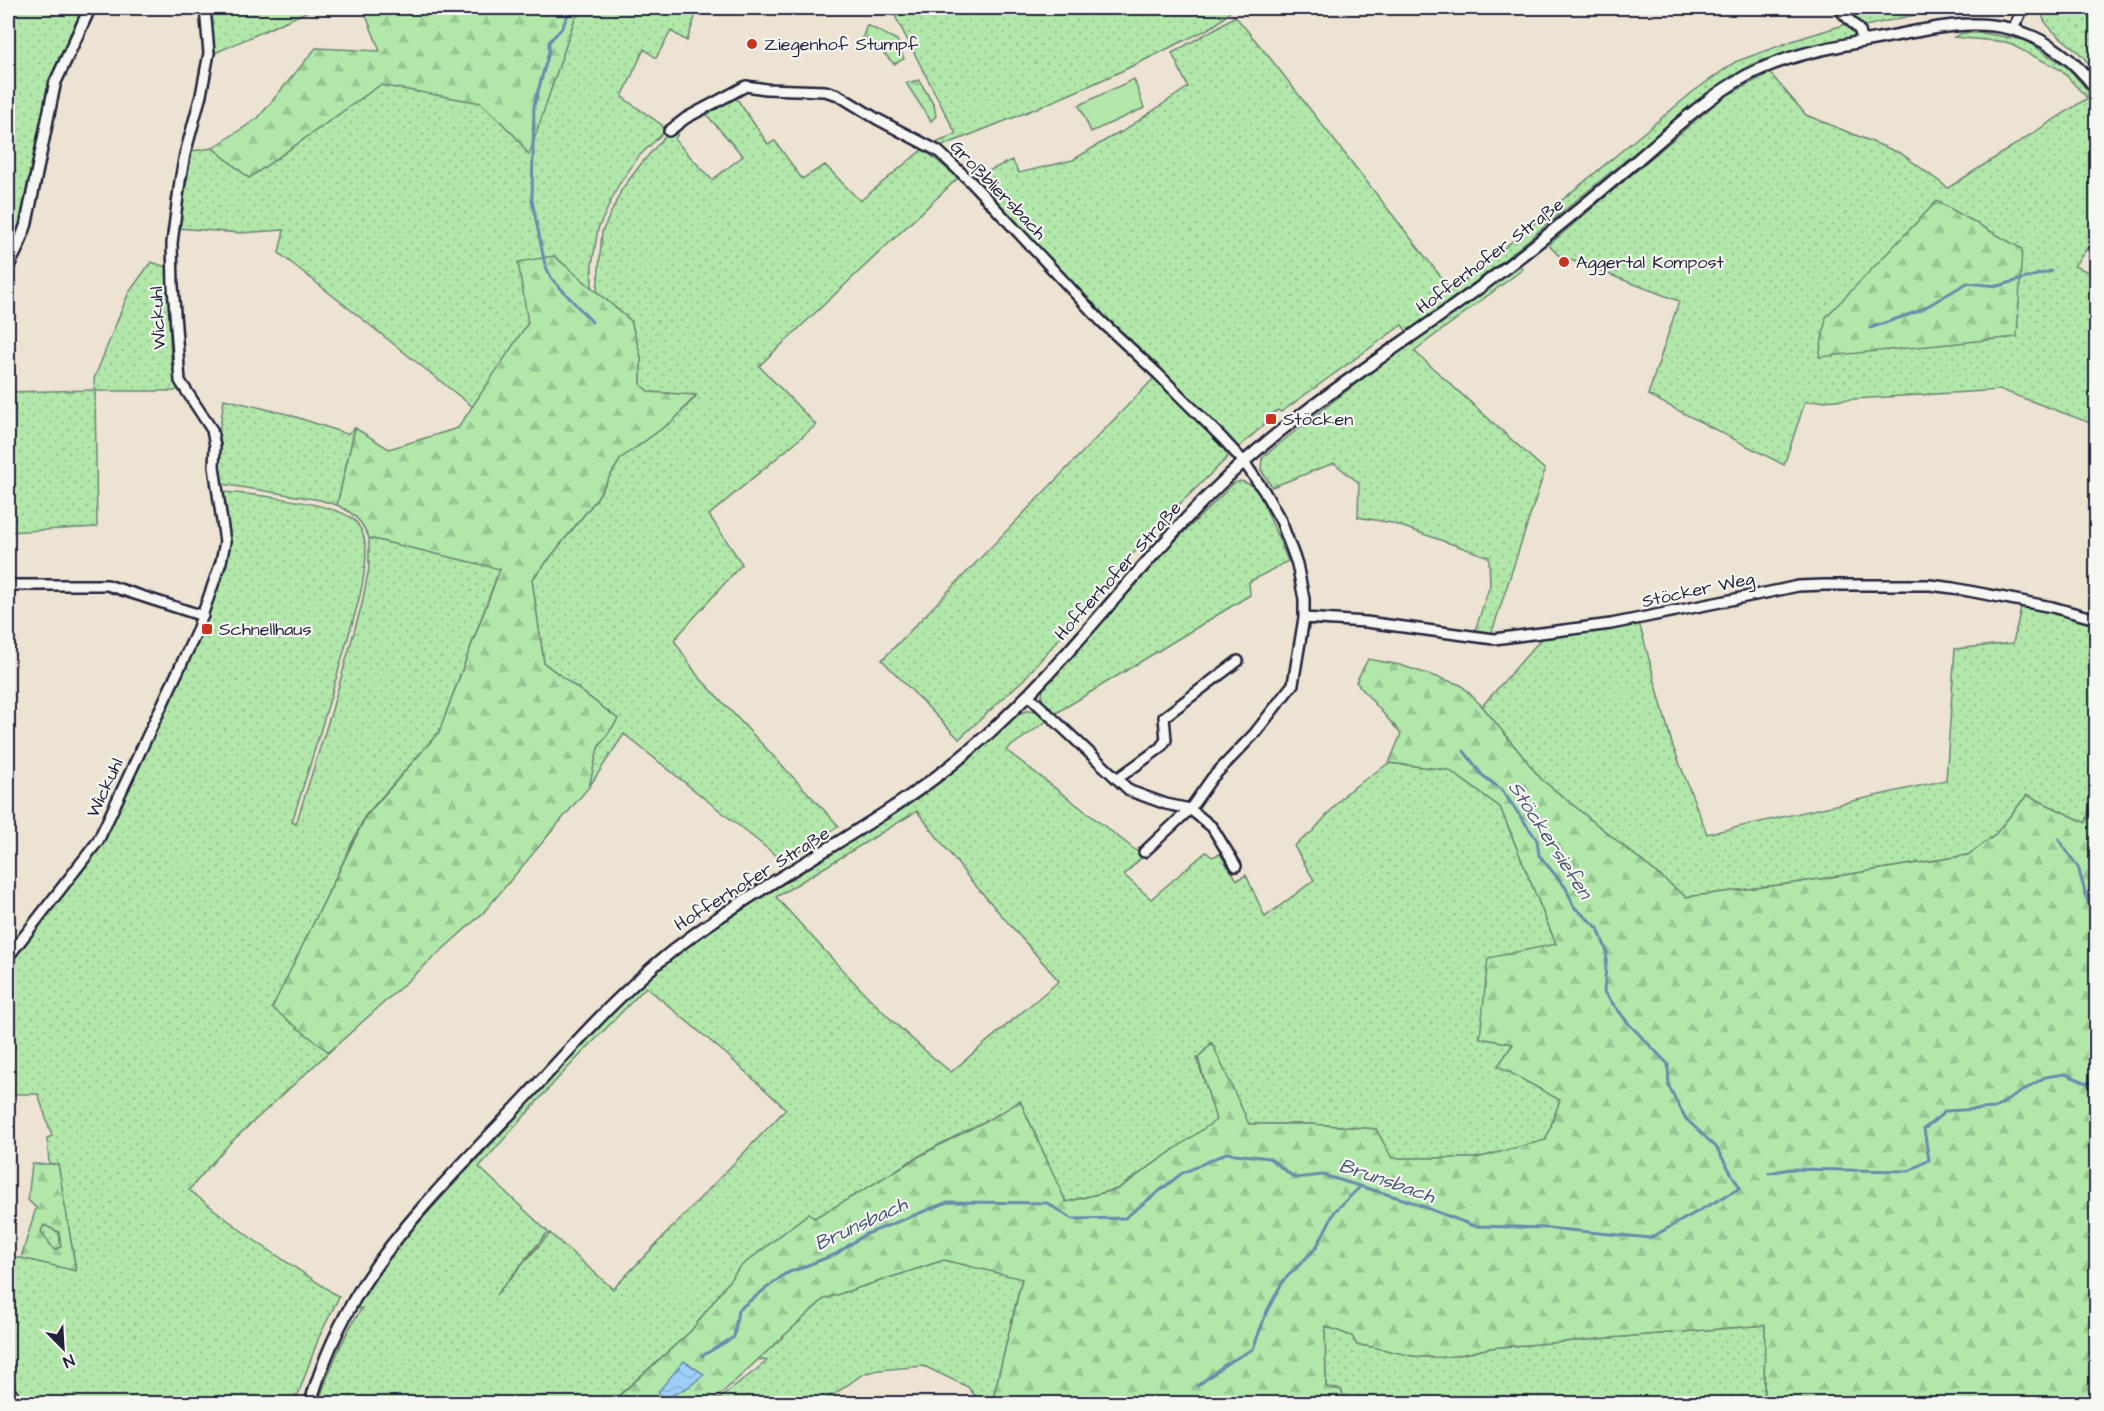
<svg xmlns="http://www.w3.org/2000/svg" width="2104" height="1411" viewBox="0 0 2104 1411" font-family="'Architects Daughter',sans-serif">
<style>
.grass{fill:url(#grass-dots);stroke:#6a8572;stroke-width:1.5;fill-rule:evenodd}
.forest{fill:url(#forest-firs);stroke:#6a8572;stroke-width:1.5;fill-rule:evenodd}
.park{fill:#b1e8aa;stroke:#6a8572;stroke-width:1.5}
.water{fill:url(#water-waves);stroke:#6b8aad;stroke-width:1.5}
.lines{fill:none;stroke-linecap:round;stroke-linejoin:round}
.stream{stroke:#6b8aad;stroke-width:3}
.minor-casing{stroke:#22223b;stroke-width:14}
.tertiary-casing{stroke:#22223b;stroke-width:15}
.secondary-casing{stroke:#22223b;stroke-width:16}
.minor{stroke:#f6f6f2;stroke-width:9}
.tertiary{stroke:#f6f6f2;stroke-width:10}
.secondary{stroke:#f6f6f2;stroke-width:12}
.poi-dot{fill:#c8321e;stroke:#f6f6f2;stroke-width:2}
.labels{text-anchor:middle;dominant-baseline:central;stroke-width:4.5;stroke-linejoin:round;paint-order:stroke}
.poi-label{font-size:18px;fill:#22223b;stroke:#f6f6f2;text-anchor:start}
.street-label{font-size:18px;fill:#22223b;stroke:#f6f6f2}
.water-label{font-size:20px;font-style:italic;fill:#475674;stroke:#f6f6f2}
</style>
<defs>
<pattern id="grass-dots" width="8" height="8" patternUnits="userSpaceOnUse" patternTransform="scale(1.5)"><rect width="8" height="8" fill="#b1e8aa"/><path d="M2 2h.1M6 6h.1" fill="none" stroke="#98c793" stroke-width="1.8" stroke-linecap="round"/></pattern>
<pattern id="forest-firs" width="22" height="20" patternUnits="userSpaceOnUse" patternTransform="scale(1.5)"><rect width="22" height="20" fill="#b1e8aa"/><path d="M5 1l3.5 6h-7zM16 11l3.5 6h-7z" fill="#98c793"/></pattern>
<pattern id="water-waves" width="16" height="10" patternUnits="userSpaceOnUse" patternTransform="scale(1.5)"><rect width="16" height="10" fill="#9ccff9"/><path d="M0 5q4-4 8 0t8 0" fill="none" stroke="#86b1d6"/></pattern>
</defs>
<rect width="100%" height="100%" fill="#ede3d3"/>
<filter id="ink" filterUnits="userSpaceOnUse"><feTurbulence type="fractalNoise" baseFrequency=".0167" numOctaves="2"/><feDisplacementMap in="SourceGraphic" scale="12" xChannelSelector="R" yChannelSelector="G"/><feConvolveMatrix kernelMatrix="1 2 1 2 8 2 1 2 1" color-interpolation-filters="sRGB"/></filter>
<g filter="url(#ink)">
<!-- grass -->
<path class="grass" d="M8 8H84L47 90 18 230 8 251V226L17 229 8 217Z
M209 8H315L213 54Z
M583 8H698L687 41 671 31 656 58 644 49 622 97 662 125 664 132 638 157 618 186 598 229 592 265V288L554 256 528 323 473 407 279 253 284 230 239 233 178 228 192 151 213 148 249 178 380 85 481 102 515 136 529 154 575 18Z
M891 8H1232C1220 27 1194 35 1175 45 1099 84 1021 115 942 146L936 143 956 134Z
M1844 8H1942L1941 9 1865 26Z
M2041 8H2096V72C2090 65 2084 57 2077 51 2064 38 2041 28 2041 8Z
M1235 16 1270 58 1452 291 1694 91 1735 62 1795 40 1850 23 1855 36 1797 49 1750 65 1701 98 1494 268 1407 332 1402 325 1281 412 1278 410 1267 417 1266 423 1238 448 1030 244 973 178 1012 160 1019 173 1073 160 1119 132 1120 133 1188 87 1172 53 1218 27Z
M1963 33H1982L2025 40 2067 67 2090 93 2086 97 2061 70 2006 42 1954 37Z
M1770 73 1806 115 1902 154 1948 188 2089 97 2096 110V237L2074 266 2096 275V425L2001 390 1805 402 1784 465 1648 395 1679 301 1558 255 1549 245 1722 98Z
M731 97 737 99 768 144 775 141 802 179 825 165 860 201 923 149 958 178 759 366 816 425 709 515 742 564 674 640 697 675 839 826 783 861 624 734 589 787 596 751 618 719 544 663 532 580 595 501 621 458 674 420 696 396 649 392 641 385V357L631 321 597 292 602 232 622 189 641 164 667 134 683 122 675 140 712 180 743 156 704 112Z
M151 262 167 267 171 363 179 389 174 391H95L97 527 8 532V392L95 390 94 379 128 294Z
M1518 265 1523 269 1414 351 1545 470 1491 635 1475 631 1490 585 1489 557 1392 523 1358 517 1359 483 1334 463 1272 487 1261 470 1262 458C1345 390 1431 327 1518 265Z
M1156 376 1220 442 1228 457 1158 525 1024 679 959 739 882 660Z
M224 399 287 414 347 434 355 428 337 505 320 500 222 484 220 479 219 434Z
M1241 481 1251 485 1260 495 1288 561 1249 582 1250 595 1053 715C1044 707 1039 699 1044 687L1144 572 1234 483Z
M224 492C251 494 340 503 356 522 366 534 367 552 365 566 362 595 352 623 344 651 328 708 310 765 292 822L296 824 331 713 362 604 369 568V538L500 568 439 732 365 816 273 1008 329 1052 229 1144 189 1190 251 1238 339 1297 319 1337 295 1403H8V1257L21 1258 76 1270 58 1165 49 1163 47 1138 52 1136 38 1094H13L8 1079V962L103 842 205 621 228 542Z
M2022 603 2096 624V667L2088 666 2096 692V784L2086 823 2027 795 1994 836 1968 855 1795 883 1686 897 1541 779 1482 706 1544 636 1639 622 1672 744 1707 834 1946 780 1955 649 2013 643Z
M1030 710 1040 712 1048 720 1006 750 1143 856 1124 875 1151 899 1206 852 1212 857 1220 854 1237 880 1246 875 1265 917 1314 880 1294 846 1313 831 1347 792 1389 763 1449 770 1500 807 1556 944 1480 1038 1513 1044 1499 1066 1560 1100 1546 1140 1477 1158H1391L1376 1129 1311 1124H1248L1211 1043 1197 1059 1217 1120 1117 1189 1066 1202 1020 1101C990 1121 957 1134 926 1152 889 1174 853 1198 814 1218L809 1213 739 1268 691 1331 610 1403 318 1404C329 1370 342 1337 362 1308L355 1310 396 1247 642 981 702 935 911 802 957 768 1008 722 1020 713ZM917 811 968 877 1059 981 951 1072C886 1021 831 958 776 897ZM646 987 726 1054 786 1109 613 1289 550 1233 496 1295 548 1232 479 1167 560 1076Z
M44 1225 59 1232 61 1247 54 1250 41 1231Z
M944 1260 1022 1278 992 1403H981L968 1387 924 1366 879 1370 863 1374 822 1403 713 1404 767 1361 758 1359 824 1299Z
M1765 1325 1764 1403H1346L1341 1390 1326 1387 1325 1326 1352 1336 1357 1345C1377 1346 1395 1353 1413 1356 1441 1359 1463 1355 1489 1348Z"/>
<!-- forest -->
<path class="forest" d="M363 8H583L575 18 529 155 515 136 481 103 380 85 249 178 213 148 258 118 316 48 380 51Z
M867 25 897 40 904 59 894 64 876 45 862 39Z
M919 80 934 105 936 116 931 121 906 83Z
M1937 201 2022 249 2017 337 1819 357 1826 317Z
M554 256 631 321 641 357V385L649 392 696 395 674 420 621 458 595 501 532 580 544 663 618 719 598 748 589 787 483 913 329 1052 272 1008 366 816 439 732 500 569 369 538C362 521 354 513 337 505L355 428 389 449 458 428 528 323 518 262Z
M1368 659 1400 665 1461 685 1482 706 1541 779 1686 897 1795 883 1968 855 1994 836 2027 795 2086 823 2096 784V1403H1764L1765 1325 1489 1348C1463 1355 1440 1360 1413 1356 1394 1353 1376 1346 1357 1345L1352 1336 1325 1326 1326 1387 1341 1390 1346 1403H992L1022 1279 944 1260 824 1299 711 1403 610 1404 691 1331 739 1268 809 1213 814 1218C853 1198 889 1174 927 1152 958 1134 991 1121 1020 1101L1066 1202 1118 1189 1216 1120 1198 1058 1212 1043 1249 1124H1311L1376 1129 1392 1158H1477L1546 1140 1560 1100 1498 1066 1513 1044 1480 1038 1488 958 1556 944 1500 807 1449 770 1389 763 1401 734 1356 682Z
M32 1164H58L76 1271 21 1258 36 1208 28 1200ZM44 1225 59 1232 61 1247 54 1250 41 1231Z"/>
<!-- park -->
<path class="park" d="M1134 79 1144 108 1091 132 1079 105Z"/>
<!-- water -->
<path class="water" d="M684 1361 704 1374 690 1386 665 1399 658 1392Z"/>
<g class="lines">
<!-- stream -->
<path class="stream" d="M571 8 562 28 549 42V52L534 105 532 200 545 265 552 279 592 322
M1870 328 1919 311 1967 283 1998 286 2051 271
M2058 839 2078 867 2088 902 2096 918
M1769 1173 1790 1169 1909 1171 1929 1160 1924 1129 1946 1111 1995 1108 2045 1077 2065 1074 2087 1083 2096 1080
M702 1356 734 1337 738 1310 785 1274 836 1254 864 1235 948 1202 1047 1203 1072 1219 1125 1218 1181 1174 1226 1153 1269 1158 1295 1178 1323 1175 1406 1200 1474 1226 1548 1228 1650 1238 1740 1188 1716 1147 1686 1119 1669 1087 1668 1064 1628 1023 1604 992 1607 952 1598 928 1574 907 1566 888 1539 855 1537 840 1502 790 1482 775 1464 751
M1197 1386 1226 1364 1253 1349 1267 1311 1283 1281 1316 1248 1335 1211 1360 1187
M658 1404 666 1397"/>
<!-- minor casing -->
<g class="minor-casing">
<path id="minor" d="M1838 8 1860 31 1862 41
M2013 29 2023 8
M669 131 686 118 746 86 766 89 825 91 838 95 877 119 938 151 970 181 1101 321 1158 374 1222 438 1244 462 1264 491 1281 521 1297 564 1304 599V618L1293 684 1255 733 1212 778 1190 809 1144 852
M8 585H107L203 616
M1304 618 1366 622 1494 639 1611 624 1770 592 1798 586 1824 585H1930L1953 588 2052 607 2096 619
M1028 695 1130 791 1166 804 1190 809 1212 827 1236 866
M1117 779 1160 748 1166 740 1164 717 1238 661
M8 957 98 841 196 633 221 562 225 542 214 466 215 446 212 430 180 381 173 286 172 243 180 181 185 154 201 95 209 53 205 8"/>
</g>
<!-- tertiary casing -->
<g class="tertiary-casing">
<path id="tertiary" d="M8 267 18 247 26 225 55 83 90 8
M310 1404C322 1362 340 1322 363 1285 408 1216 470 1157 526 1097 579 1039 631 979 696 933 789 866 894 818 980 741 1066 665 1132 571 1214 490 1295 409 1395 351 1487 282 1538 244 1586 204 1634 163 1670 132 1704 99 1746 76 1788 54 1836 46 1882 38 1924 30 1968 18 2011 29 2046 38 2076 61 2096 89"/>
</g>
<!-- secondary casing -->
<g class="secondary-casing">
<path id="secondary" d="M8 1391 18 1404"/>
</g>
<!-- minor -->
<use href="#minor" class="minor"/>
<!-- tertiary -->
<use href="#tertiary" class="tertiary"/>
<!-- secondary -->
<use href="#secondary" class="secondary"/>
</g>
</g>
<!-- markers -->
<g class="poi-dot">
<circle cx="752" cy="44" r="6"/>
<circle cx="1564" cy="262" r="6"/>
<rect x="1265" y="413" width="12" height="12" rx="3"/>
<rect x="201" y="623" width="12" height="12" rx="3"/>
</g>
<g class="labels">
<!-- poi labels -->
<g class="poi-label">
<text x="764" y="44">Ziegenhof Stumpf</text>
<text x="1576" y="262">Aggertal Kompost</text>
<text x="1283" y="419">Stöcken</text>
<text x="219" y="629">Schnellhaus</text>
</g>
<!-- street labels -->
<g class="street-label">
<text transform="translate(998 190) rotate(46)">Großbliersbach</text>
<text transform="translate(1490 256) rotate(-37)">Hofferhofer Straße</text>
<text transform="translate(158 318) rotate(-93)">Wickuhl</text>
<text transform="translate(1118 571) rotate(-48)">Hofferhofer Straße</text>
<text transform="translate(1698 590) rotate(-12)">Stöcker Weg</text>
<text transform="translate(105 788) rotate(-65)">Wickuhl</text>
<text transform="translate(752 879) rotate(-32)">Hofferhofer Straße</text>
</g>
<!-- water labels -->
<g class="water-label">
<text transform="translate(1550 840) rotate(57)">Stöckersiefen</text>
<text transform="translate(1387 1181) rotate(19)">Brunsbach</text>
<text transform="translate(861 1224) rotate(-25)">Brunsbach</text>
</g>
</g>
<!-- margin -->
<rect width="2104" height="1411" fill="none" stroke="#f6f6f2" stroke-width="30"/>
<rect x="15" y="15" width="2074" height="1381" fill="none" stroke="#22223b" stroke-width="2" filter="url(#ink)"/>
<!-- north arrow -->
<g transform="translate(63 1348) rotate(156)" stroke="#f6f6f2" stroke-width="4.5" paint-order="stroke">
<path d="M0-4.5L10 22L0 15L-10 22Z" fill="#22223b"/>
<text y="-9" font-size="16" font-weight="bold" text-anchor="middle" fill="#22223b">N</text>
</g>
</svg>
